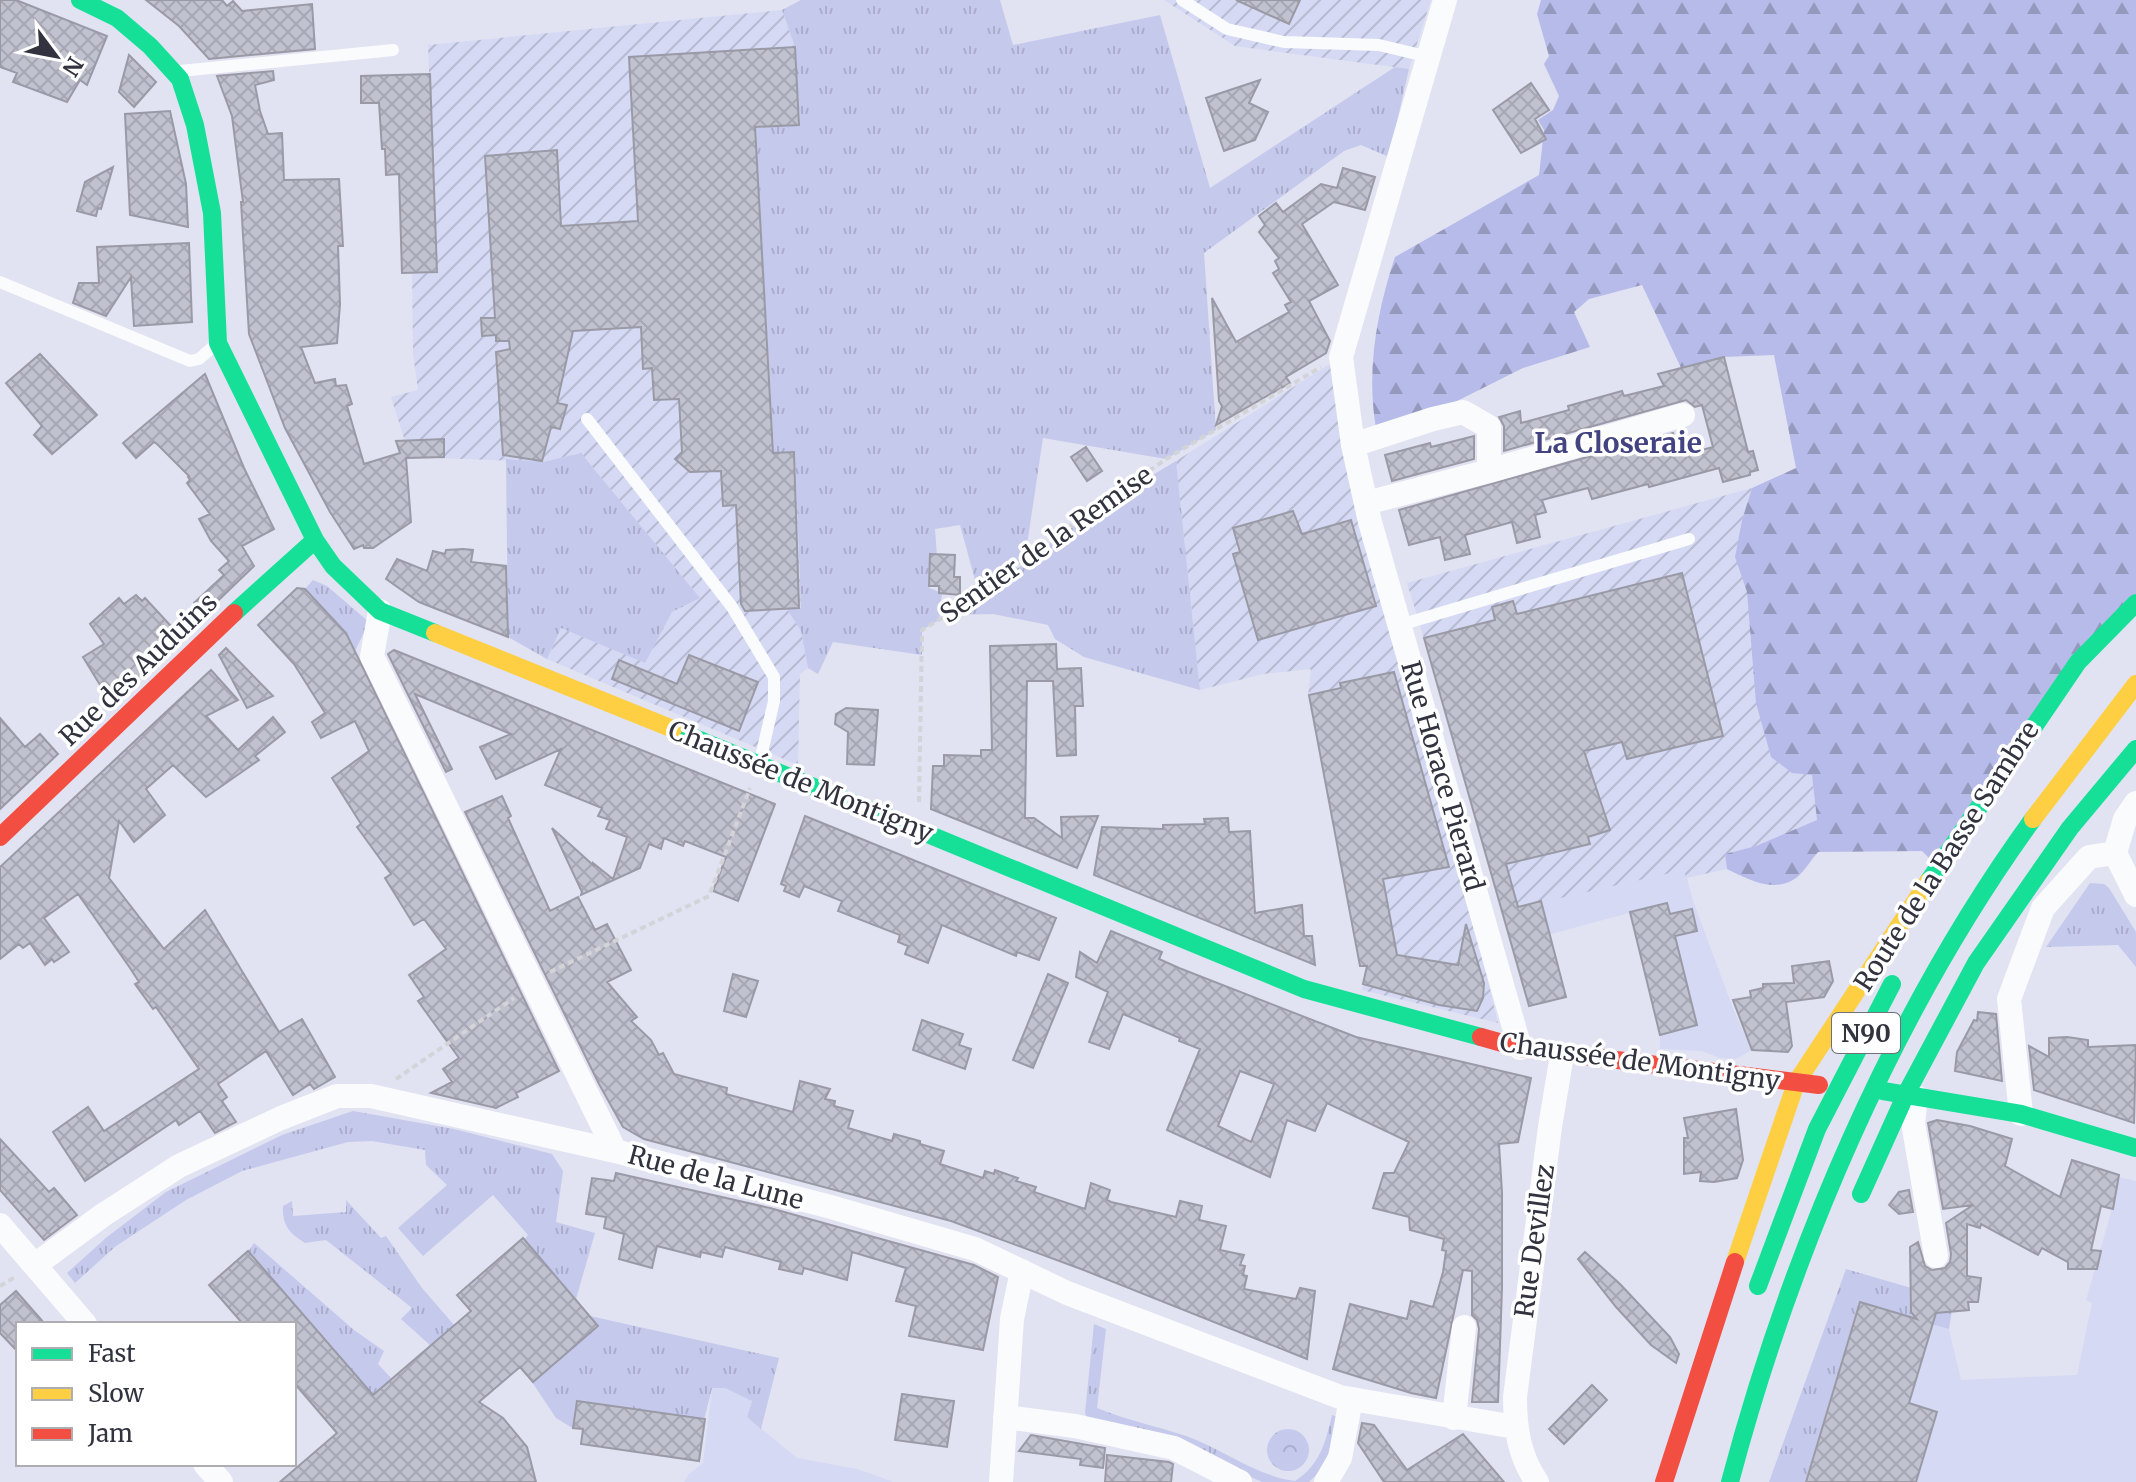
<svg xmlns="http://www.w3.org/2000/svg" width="2136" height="1482" viewBox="0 0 2136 1482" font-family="Merriweather,serif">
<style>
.built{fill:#d5d9f4}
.industrial{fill:url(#industrial-furrows)}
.grass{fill:url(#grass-tufts)}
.forest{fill:url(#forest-firs)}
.park{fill:url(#park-crowns)}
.building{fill:url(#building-cross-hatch);stroke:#9a9aa7;stroke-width:2;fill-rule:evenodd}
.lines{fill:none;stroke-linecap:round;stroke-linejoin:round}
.path{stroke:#d3d4d8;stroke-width:4;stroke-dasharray:6 4;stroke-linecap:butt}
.lane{stroke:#fafbfd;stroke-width:12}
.street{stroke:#fafbfd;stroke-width:24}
.fast{stroke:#16e098;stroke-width:18}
.slow{stroke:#ffcf43;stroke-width:18}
.jam{stroke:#f24e42;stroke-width:18}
.labels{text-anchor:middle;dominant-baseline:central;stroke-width:7;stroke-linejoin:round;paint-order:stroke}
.shield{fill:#fff;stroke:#707079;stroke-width:2}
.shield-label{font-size:24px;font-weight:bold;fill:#32333f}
.street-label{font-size:26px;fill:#32333f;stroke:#fff}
.neighbourhood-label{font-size:28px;font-weight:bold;fill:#424380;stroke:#fff}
</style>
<defs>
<pattern id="industrial-furrows" width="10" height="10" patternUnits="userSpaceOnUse" patternTransform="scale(2)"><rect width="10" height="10" fill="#d5d9f4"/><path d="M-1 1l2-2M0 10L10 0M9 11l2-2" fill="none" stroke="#b7bbd2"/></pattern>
<pattern id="grass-tufts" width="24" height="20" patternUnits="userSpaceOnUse" patternTransform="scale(2)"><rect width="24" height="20" fill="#c5c9ec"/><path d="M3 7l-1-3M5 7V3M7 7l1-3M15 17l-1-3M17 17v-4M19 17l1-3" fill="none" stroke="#aaadcb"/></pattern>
<pattern id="forest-firs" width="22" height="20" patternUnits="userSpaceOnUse" patternTransform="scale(2)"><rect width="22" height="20" fill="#b7bbe9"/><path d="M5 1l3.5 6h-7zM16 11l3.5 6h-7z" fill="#9599be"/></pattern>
<pattern id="park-crowns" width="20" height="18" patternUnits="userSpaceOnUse" patternTransform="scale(2)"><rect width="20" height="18" fill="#c5c9ec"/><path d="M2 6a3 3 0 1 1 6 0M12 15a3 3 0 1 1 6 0" fill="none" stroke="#aaadcb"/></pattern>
<pattern id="building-cross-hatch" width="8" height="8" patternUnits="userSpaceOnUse" patternTransform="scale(2)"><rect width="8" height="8" fill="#c1c2cf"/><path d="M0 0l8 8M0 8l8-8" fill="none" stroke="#a6a7b3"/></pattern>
</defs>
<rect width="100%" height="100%" fill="#e1e2f2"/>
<!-- built -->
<path class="built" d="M1685 870 1692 898 1734 1011 1752 1050 1736 1059 1720 1058 1702 1051 1660 1049V1035L1629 913 1514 944 1541 901Z
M2118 1177 2136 1181V1482H1805L1859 1303 1949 1329 1961 1380 2077 1375 2092 1303 2086 1300 2112 1209Z
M712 1388H725L752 1400 747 1417 797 1458 857 1469 894 1482H684L688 1475 703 1463Z"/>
<!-- industrial -->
<path class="industrial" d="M1164 0H1431L1409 69 1235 46Z
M782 10 795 47 800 125 755 127 774 452H795L801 608 788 610 801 631 808 668 800 674 798 765 547 659 561 628 645 662 672 612 700 598 581 453 543 462 410 457 391 397 418 390 413 354 412 268 436 263 428 45Z
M1341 357 1498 1023 1362 990 1368 966 1360 965 1308 696 1311 669 1263 674 1200 690 1176 461Z
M1752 488 1742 520 1736 557 1747 592 1792 773 1812 774 1817 820 1756 846 1725 854 1727 869 1686 878 1684 870 1507 910 1407 583Z"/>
<!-- grass -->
<path class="grass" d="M801 0H1000L1013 45 1160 15 1210 188 1395 67 1409 69 1389 157 1361 145 1344 151 1204 253 1216 430 1166 459 1043 438 1025 558 977 587 960 525 935 529 937 556 929 588 942 593 939 620 922 630V655L833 642 818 674 808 668 801 631 787 609 801 608 795 452H774L755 127 800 124 795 47 782 10Z
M581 453 700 598 672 612 645 663 561 628 547 659 508 637 506 459 543 462Z
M1176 461 1200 690 1084 657 1055 639 1048 625 993 614 948 615 993 587 1093 511Z
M313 580 327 586 369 622 354 653 345 632 305 589Z
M2090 883 2104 884 2109 888 2136 932V967L2118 945 2046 947Z
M353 1111 454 1129 552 1154 563 1171 556 1222 595 1233 576 1299 524 1240 528 1235 493 1195 423 1256 398 1228 447 1185 426 1165 425 1150 372 1141 348 1142 242 1171 186 1200 116 1246 75 1283 67 1273 107 1237 166 1192 282 1135Z
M346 1200 381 1238 386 1236 422 1288 455 1326 431 1346 401 1319 412 1308 326 1240 305 1243C289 1233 282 1225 283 1206L292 1201 293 1216 346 1212Z
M254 1243 354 1330 384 1351 378 1364 392 1379 376 1399 248 1252Z
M1846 1269 1925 1292H1955L1949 1329 1859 1304 1805 1482H1769Z
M590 1316 779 1358 761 1429 747 1417 752 1401 725 1388H712L704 1420 578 1401 574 1429 556 1418 532 1382 598 1325Z
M1094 1324 1106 1329 1097 1408C1126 1420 1156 1426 1186 1436 1223 1449 1256 1476 1295 1481 1319 1466 1326 1442 1332 1415L1341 1418 1323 1468 1309 1482H1262L1201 1455 1088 1420 1085 1413Z"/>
<!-- forest -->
<path class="forest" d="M1541 0H2136V594L1933 862 1922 851 1818 852C1811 860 1804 872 1796 878 1773 894 1748 879 1727 869L1725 854 1756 846 1817 820 1812 775 1792 773 1771 757 1756 703 1747 592 1735 557 1742 520 1752 488 1796 468 1774 355 1723 357 1682 370 1642 285 1589 299 1574 312 1590 347 1523 368 1445 407 1376 428C1366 371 1377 311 1395 257L1539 175 1544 130 1538 120 1553 110 1559 96 1544 64 1549 56 1537 14Z"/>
<!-- park -->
<path class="park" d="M1267 1450a21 21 0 1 1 42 0a21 21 0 1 1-42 0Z"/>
<!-- building -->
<path class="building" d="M0 0H16L107 36 87 85 80 80 67 102 13 82 17 73 0 67Z
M146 0H222L227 6 233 1 242 11 312 4 315 49 209 59 179 26Z
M1236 0H1300L1289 24Z
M795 47 799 125 755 127 773 453 794 452 799 608 745 611 741 604 736 505 723 506 721 471 690 472 675 459 682 452 679 399 654 400 652 368 643 369 641 327 573 331 557 403 567 405 560 429 551 427 542 461 503 455 496 352 510 349 509 341H496V335L482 336 481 318H495L485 156 557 150 561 226 638 221 629 57Z
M129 55 156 82 134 107 119 92Z
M273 71 274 80 255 85 260 111 268 134 282 133 284 180 339 179 343 246H338L340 304 337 343 301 347 315 383 335 379 336 386 346 385 352 404 347 406 364 464 400 453 396 441 444 439V457L406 458 411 522 373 548H364L363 545 354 549 330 512 285 428 249 334 241 202H243L232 116 217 76Z
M430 74 437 272 402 273 399 174 386 175 385 149H382L379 103H361V76Z
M1260 80 1249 103 1268 112 1255 140 1224 151 1206 98Z
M1531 83 1549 110 1535 119 1546 139 1521 153 1493 110Z
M170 111 186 184 188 227 130 215 125 114Z
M113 167 101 209 98 208 96 216 77 211 85 182Z
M1343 168 1375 177 1365 210 1334 202 1302 224 1338 285 1309 301 1330 341 1326 353 1286 377 1290 383 1216 425 1222 406 1219 401 1212 298 1236 342 1289 312 1285 305 1291 302 1273 273 1279 269 1275 261 1279 258 1259 232 1265 225 1259 216 1276 203 1283 212 1321 184 1337 188Z
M189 243 192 322 134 326 131 277 106 316 73 303 79 283H99L97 247Z
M40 354 97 415 52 454 34 435 42 426 6 383Z
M1724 357 1748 452 1753 451 1758 470 1750 472V475L1723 482 1719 468 1649 487 1648 484 1592 499 1588 488 1542 500 1546 512 1535 515 1540 537 1517 543 1512 522 1465 535 1470 554 1445 560 1440 537 1409 545 1399 510 1673 433 1680 456 1713 447 1702 405 1695 407 1686 400 1504 451V426L1499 417 1520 411 1521 423 1569 410 1568 406 1622 391 1624 396 1664 386 1658 374Z
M205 374 244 468 274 529 242 546 254 566 201 617 194 603 224 575 219 570 229 561 211 541 199 519 210 514 187 483 190 480 188 477 189 476 157 444 154 442 136 458 123 443Z
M1474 436V459L1392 481 1385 455 1430 443 1431 447Z
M1086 447 1102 471 1087 481 1071 457Z
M1293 511 1302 534 1351 520 1376 606 1258 640 1233 554 1240 552 1233 528Z
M463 549 473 550 471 562 506 566 508 637 419 602 386 579 397 559 427 571 433 551 445 554 446 550Z
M930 554 955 555 954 577H960V595L939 593V586H929Z
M1682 573 1723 736 1627 759 1622 742 1584 751 1610 830 1588 837 1590 844 1506 864 1518 907 1541 901 1566 997 1529 1006 1424 638 1495 620 1492 607 1513 601 1517 614Z
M297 588 305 589 346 633 559 1071 516 1093 518 1097 496 1108 431 1093 452 1082 443 1069 459 1058 418 1001 424 997 409 975 446 949 424 919 414 925 385 878 391 874 357 827 361 824 332 778 369 751 355 721 321 738 312 722 325 713 294 664 258 625Z
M136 595 142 601 145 598 181 637 111 703 83 657 104 644 90 624 119 598 124 604Z
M1056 644 1057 669 1081 668 1083 706H1075L1076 755 1057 756 1053 681H1027L1025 818H1034L1062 838 1061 817 1098 816 1077 868 931 809 933 766H944V755L981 756V750H992L990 646Z
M226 648 273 696 247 708 219 655Z
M394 650 775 804 738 901 713 891 726 857 685 841 683 846 664 838 661 849 649 844 640 868 581 895 582 892 552 828 593 865V863L613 879 627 837 606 829 610 820 598 816 602 808 545 785 561 749 496 779 480 747 511 734 415 694 452 769 446 772 388 654Z
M689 655 758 682 739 731 612 679 619 660 677 684Z
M211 670 238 700 206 716 238 750 273 717 285 732 255 756 259 760 206 797 173 765 146 789 165 815 134 842 119 821 109 878 164 949 205 910 279 1032 302 1019 335 1077 314 1089 310 1084 293 1095 266 1051 218 1084 227 1097 222 1101 236 1122 215 1133 200 1111 179 1125 176 1120 85 1181 53 1132 88 1107 104 1131 199 1069 156 1007 153 1009 135 984 139 982 130 968 78 894 44 918 69 952 54 962 52 959 45 965 30 943 23 948 19 944 0 959V867Z
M1394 672 1449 867 1383 879 1397 955 1458 965 1466 924 1484 983 1483 998 1477 1011 1439 1005 1363 984 1367 966H1360L1309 695 1341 688 1340 683Z
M846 708 878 710 874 765 847 764 848 732 835 724 836 714Z
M0 718 25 747 40 734 58 754 0 809Z
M502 796 511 816 508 818 550 911 578 897 595 930 607 924 631 970 607 982 637 1017 631 1021 651 1040 659 1055 663 1053 674 1074 727 1088 726 1094 793 1112 800 1081 830 1089 825 1099 835 1101 834 1106 853 1111 848 1128 892 1141 894 1134 920 1141V1144L944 1151 940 1164 983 1178 985 1171 994 1174 995 1170 1018 1178 1016 1181 1036 1187 1034 1192 1085 1209 1091 1183 1110 1190 1107 1200 1111 1202 1176 1217 1180 1201 1202 1206 1199 1220 1226 1226 1220 1250 1244 1255 1240 1265 1245 1266 1243 1275 1247 1276 1244 1289 1296 1299 1300 1288 1315 1291 1307 1359 1081 1269 951 1221 644 1139 623 1127 599 1084 465 812Z
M805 816 1056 918 1039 960 1017 952 1016 956 942 925 928 963 905 954 908 946 898 942 900 935 838 911 842 901 804 886 799 897 784 891 786 886 781 884Z
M1228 818 1229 832 1250 831 1255 913 1302 905 1304 936H1312L1315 965 1094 875 1102 827 1163 829V825L1205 824 1204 819Z
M1667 903 1670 914 1692 909 1697 931 1675 936 1697 1025 1660 1035 1630 912Z
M1111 931 1162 952 1159 959 1179 968 1356 1037 1531 1078 1518 1142 1499 1144 1502 1193V1288L1498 1402H1472L1479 1329 1477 1320 1472 1315V1271L1463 1270 1436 1398 1411 1393 1333 1369 1350 1304 1407 1319 1411 1301 1433 1307 1443 1272 1446 1251 1442 1250 1444 1239 1410 1230 1409 1217 1373 1208 1384 1173H1394L1409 1142 1327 1103 1315 1131 1287 1120 1270 1177 1167 1130 1200 1049 1179 1041 1180 1038 1123 1014 1109 1049 1089 1042 1108 992 1076 977 1080 952 1097 963ZM1240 1071 1274 1084 1251 1142 1218 1126Z
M1829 961 1833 981 1824 997 1786 1002 1792 1046 1788 1052 1752 1050 1733 1000 1751 997 1750 991 1763 988V984L1794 983 1792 966Z
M733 974 758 981 746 1017 724 1011Z
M1048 974 1068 983 1033 1068 1013 1060Z
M1978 1012 1996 1014 2002 1081 1955 1071 1957 1052 1974 1020 1977 1021Z
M922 1020 963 1034 959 1045 971 1049 965 1069 913 1050Z
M2067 1037 2088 1040V1047L2136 1045 2134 1123 2034 1090 2029 1046 2049 1057V1038Z
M1736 1109 1743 1160 1737 1178 1714 1182 1700 1181 1701 1172 1684 1174V1138H1688L1684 1118Z
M1937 1120 1970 1126 2012 1139 2005 1166 2060 1197 2072 1160 2119 1175 2113 1209 2101 1206 2091 1250 2101 1251 2097 1269H2068V1262L2042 1248 2038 1255 1981 1224 1980 1228 1967 1224V1276L1981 1278 1978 1302H1968L1969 1310 1936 1313 1909 1403 1937 1412 1916 1482H1806L1860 1302 1917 1319 1911 1312 1910 1247 1918 1242 1925 1266 1932 1270 1945 1268 1950 1262 1951 1254 1946 1223 1973 1205 1943 1209 1928 1123Z
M0 1139 49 1192 54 1188 77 1215 44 1240 0 1190Z
M616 1173 770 1208 974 1265 998 1277 983 1350 909 1336 916 1306 896 1301 906 1268 852 1252 847 1280 804 1268 802 1274 779 1269 781 1262 725 1247 722 1257 701 1252 700 1257 657 1246 652 1268 619 1259 624 1234 604 1228 606 1217 586 1214 592 1178 614 1181Z
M1909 1190 1913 1212 1899 1214 1889 1205 1899 1192Z
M523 1238 598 1326 533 1382 520 1367 479 1402 503 1418 527 1447 536 1482H280L337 1433 294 1383V1324H243L209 1285 248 1251 373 1395 471 1311 457 1295Z
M1585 1252 1620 1284 1670 1337 1679 1354 1676 1363 1651 1345 1616 1307 1578 1259Z
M16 1291 45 1324H18V1352L0 1333V1305Z
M1592 1385 1607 1400 1564 1444 1549 1429Z
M902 1394 954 1401 947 1447 895 1440Z
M577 1401 705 1419 699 1461 581 1444 583 1429 573 1428Z
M1362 1423 1374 1425 1407 1470 1463 1434 1504 1482H1384L1358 1443Z
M1031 1435 1105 1448 1103 1468 1080 1465 1081 1459 1019 1451Z
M1107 1455 1169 1462 1173 1464 1171 1482H1105Z"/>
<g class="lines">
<!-- path -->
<path class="path" d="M919 802 922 630 993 587 1025 558 1166 459 1321 367
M550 972 709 896 750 788
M396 1079 514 998
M0 1286 15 1277"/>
<!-- lane -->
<path class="lane" d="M1182 0 1227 29 1284 42 1379 45 1429 57
M180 71 393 50
M0 282 190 361 199 359 215 345
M587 419 732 607 774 677V701L760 761
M1400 625 1689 539"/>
<!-- street -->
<path class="street" d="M1445 0 1341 357 1353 445 1370 522 1520 1048
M1353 445 1433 419 1463 412 1489 427V471L1683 415
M1366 503 1489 471
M380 611 372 656 615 1151 831 1207 975 1249 1067 1293 1340 1397 1515 1427
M2136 803 2125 819 2115 853 2136 895
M1916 1097 1913 1123 1936 1256
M2021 1114 2009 999 2043 908 2089 857 2115 853
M0 1225 85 1324
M35 1265 103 1215 179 1166 281 1118 337 1096H371L615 1151
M1005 1417 1075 1426 1174 1448 1240 1482
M1454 1418 1464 1327
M205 1464 221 1482
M1001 1482 1012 1319 1022 1271
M1326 1482 1340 1458 1351 1399
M1537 1482C1519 1456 1515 1428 1515 1397L1550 1127 1562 1055"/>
<!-- fast -->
<path class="fast" d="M80 0 117 18 150 46 180 79 195 125 212 213 218 343 315 540 333 566 380 611 435 633
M234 613 315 540
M673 729 1304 989 1481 1037
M1928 882 2078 662 2136 603
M1883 1091 2021 1114 2136 1148
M1861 1194 1906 1094 1976 963 2070 828 2136 749
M1758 1286 1817 1129 1892 984
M1730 1482C1791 1252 1893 1012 2033 819"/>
<!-- slow -->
<path class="slow" d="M435 633 673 729
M2033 819 2136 684
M1735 1262 1796 1083 1928 882"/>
<!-- jam -->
<path class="jam" d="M0 837 234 613
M1481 1037 1520 1048 1819 1085
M1664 1482 1735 1262"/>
</g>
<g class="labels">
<!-- shield labels -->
<rect class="shield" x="1832" y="1013" width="68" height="40" rx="6"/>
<g class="shield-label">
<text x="1866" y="1033">N90</text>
</g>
<!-- street labels -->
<g class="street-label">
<text transform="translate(1046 544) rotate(-35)">Sentier de la Remise</text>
<text transform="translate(138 669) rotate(-44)">Rue des Auduins</text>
<text transform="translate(1443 776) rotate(74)">Rue Horace Pierard</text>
<text transform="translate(801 781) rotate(22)">Chaussée de Montigny</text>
<text transform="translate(1946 856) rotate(-57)">Route de la Basse Sambre</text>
<text transform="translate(1640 1061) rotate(8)">Chaussée de Montigny</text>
<text transform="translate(716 1177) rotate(15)">Rue de la Lune</text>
<text transform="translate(1534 1241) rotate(-82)">Rue Devillez</text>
</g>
<!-- neighbourhood labels -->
<g class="neighbourhood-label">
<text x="1618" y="443">La Closeraie</text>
</g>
</g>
<!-- legend -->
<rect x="16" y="1322" width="280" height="144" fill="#ffffff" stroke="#adadb2" stroke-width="2"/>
<rect x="32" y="1348" width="40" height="12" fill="#16e098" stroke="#adadb2" stroke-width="2"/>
<text x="88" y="1362" font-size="24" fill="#32333f">Fast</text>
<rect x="32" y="1388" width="40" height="12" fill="#ffcf43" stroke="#adadb2" stroke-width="2"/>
<text x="88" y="1402" font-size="24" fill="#32333f">Slow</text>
<rect x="32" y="1428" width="40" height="12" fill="#f24e42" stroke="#adadb2" stroke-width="2"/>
<text x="88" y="1442" font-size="24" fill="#32333f">Jam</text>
<!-- north arrow -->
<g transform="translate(56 56) rotate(122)" stroke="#ffffff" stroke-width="6" paint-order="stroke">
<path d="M0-6L14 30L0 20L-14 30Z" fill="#32333f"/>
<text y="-12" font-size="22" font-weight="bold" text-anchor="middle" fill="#32333f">N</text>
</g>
</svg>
